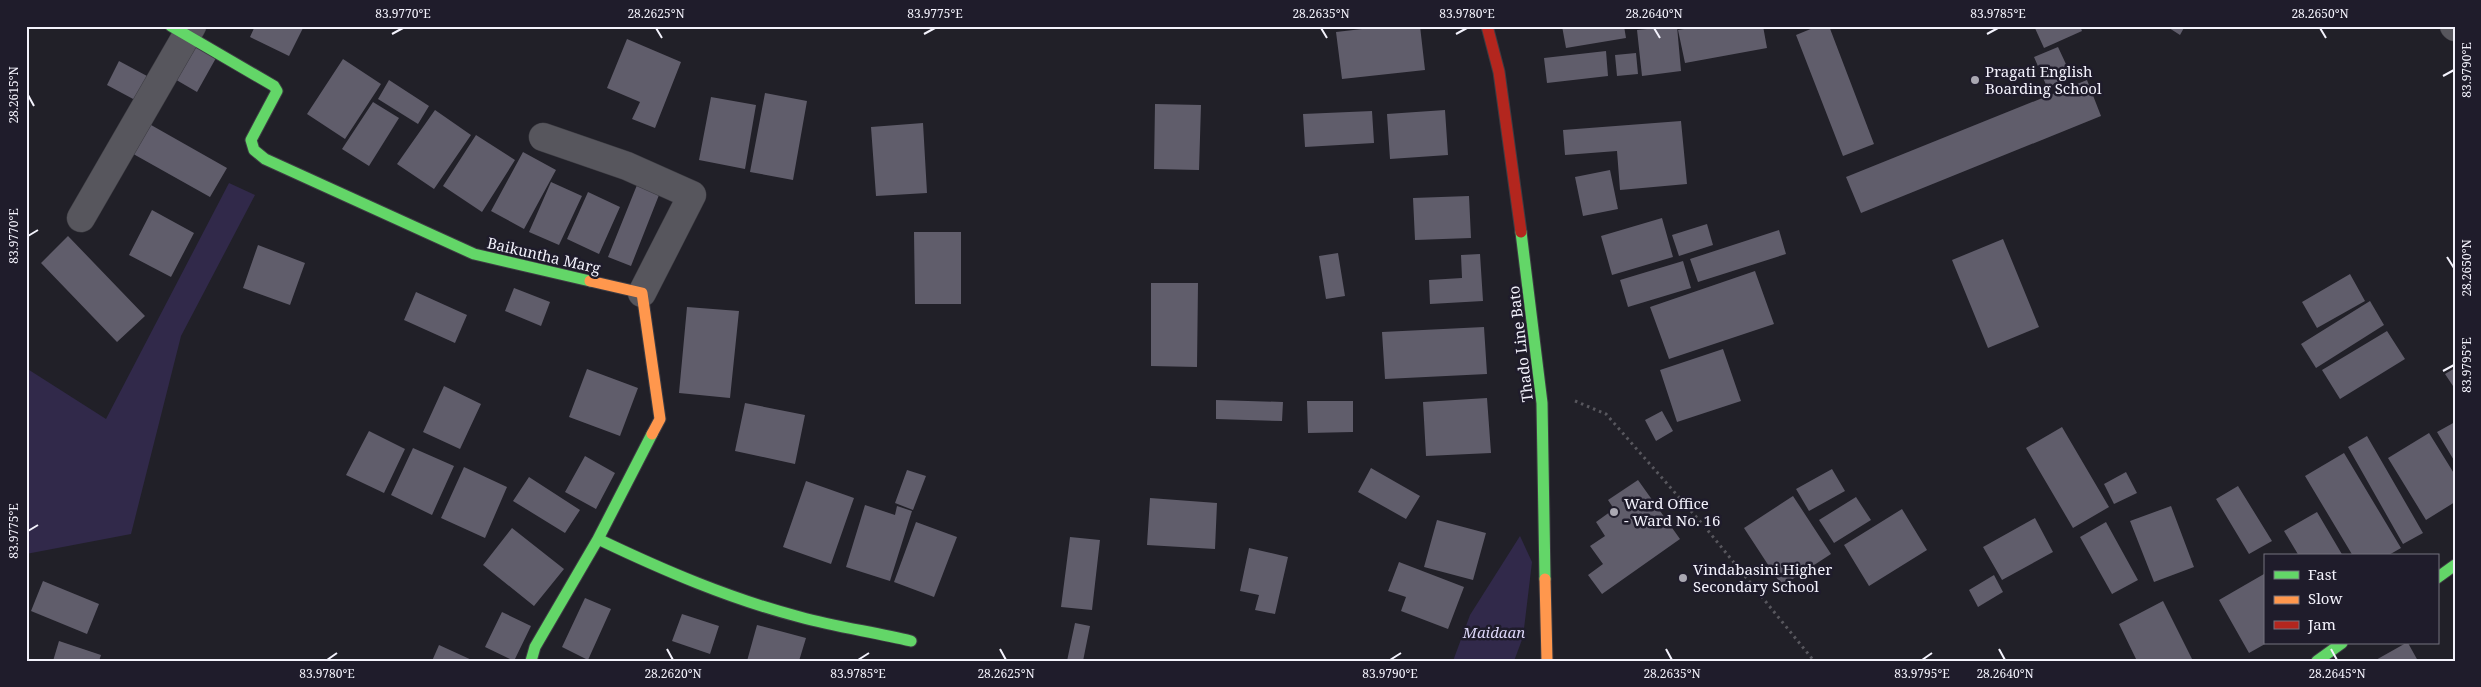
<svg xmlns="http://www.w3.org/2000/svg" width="2481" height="687" viewBox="0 0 2481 687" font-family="'Noto Serif',serif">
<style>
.green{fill:#31294a}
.building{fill:#605d6b}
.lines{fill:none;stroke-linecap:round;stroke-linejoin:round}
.street-casing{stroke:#3d3c43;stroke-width:29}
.fast-casing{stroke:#3d3c43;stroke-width:13}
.slow-casing{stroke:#3d3c43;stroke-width:13}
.jam-casing{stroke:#3d3c43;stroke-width:13}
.path{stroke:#58575e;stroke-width:3;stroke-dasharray:2.5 4;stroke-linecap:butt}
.street{stroke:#57565d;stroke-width:28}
.fast{stroke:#63d668;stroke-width:11}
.slow{stroke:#ff974d;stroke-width:11}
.jam{stroke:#b3261e;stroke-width:11}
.ticks{fill:none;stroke:#f3f2fc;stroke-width:2}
.poi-dot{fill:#aaa8b2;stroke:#1f1c2b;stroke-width:2}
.labels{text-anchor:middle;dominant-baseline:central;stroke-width:5;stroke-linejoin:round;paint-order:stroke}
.poi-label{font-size:15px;fill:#f3f2fc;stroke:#1f1c2b;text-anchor:start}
.street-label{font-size:15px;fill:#f3f2fc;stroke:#1f1c2b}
.park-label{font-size:15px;font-style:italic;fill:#dbd5f6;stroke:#1f1c2b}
.neatline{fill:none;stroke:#f3f2fc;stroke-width:2}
.ticks-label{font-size:12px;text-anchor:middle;fill:#f3f2fc}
</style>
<rect width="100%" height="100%" fill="#212028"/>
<!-- green -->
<path class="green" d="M229 183 255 195 181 336 131 534 26 554V368L106 419Z
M1520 536 1532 562 1523 637 1514 661H1453L1470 615Z"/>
<!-- building -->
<path class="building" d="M255 26H304L289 56 250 37Z
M1388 26H1420L1425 70 1342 79 1336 32Z
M1562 26H1624L1626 38 1566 48Z
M1677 26 1681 71 1642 76 1637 30Z
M1702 26H1763L1767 48 1685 63 1678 30Z
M1818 26H1829L1874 144 1843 156 1796 35Z
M2034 26H2080L2082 31 2044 48Z
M2166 26H2185L2180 35Z
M627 39 681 62 655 128 632 119 640 102 607 88Z
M193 45 216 58 197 92 173 78Z
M2058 47 2072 77 2047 87 2034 57Z
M1606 51 1608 76 1547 83 1544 58Z
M1636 53 1638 74 1617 76 1615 55Z
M343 59 381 84 345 139 307 114Z
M119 61 147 76 135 100 107 85Z
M389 80 429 106 418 124 378 99Z
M2087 80 2101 116 1861 213 1846 177Z
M765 93 807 101 793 180 750 172Z
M711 97 756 105 745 169 699 160Z
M373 102 399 118 369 166 342 149Z
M1155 104 1201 105 1199 170 1154 169Z
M435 110 471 135 434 189 397 164Z
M1445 110 1448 155 1390 159 1387 114Z
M1372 111 1374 143 1305 147 1303 114Z
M144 121 227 168 210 197 128 151Z
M1681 121 1687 184 1620 190 1617 151 1565 155 1563 130Z
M923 123 927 193 876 196 871 127Z
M476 135 515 160 482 212 443 186Z
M523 152 556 170 524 229 491 211Z
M1610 170 1618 209 1583 216 1575 177Z
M551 182 582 196 559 245 529 232Z
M637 185 659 195 631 266 608 257Z
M588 192 620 207 599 254 567 239Z
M1469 196 1471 238 1415 240 1413 198Z
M152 210 194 233 171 277 129 255Z
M1662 218 1673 257 1612 275 1601 236Z
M1707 224 1713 245 1679 256 1672 235Z
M1779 230 1786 254 1698 282 1690 259Z
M914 232H961V304H915Z
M68 236 145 316 117 342 41 263Z
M2003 239 2039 327 1988 348 1952 260Z
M258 245 305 263 290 305 243 288Z
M1338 253 1345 296 1326 299 1319 256Z
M1480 254 1483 301 1430 304 1429 280 1462 278 1461 255Z
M1683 261 1691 288 1628 307 1620 280Z
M1755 271 1774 324 1669 359 1650 307Z
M2350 274 2365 301 2317 328 2302 302Z
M1151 283H1198L1197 367 1151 366Z
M514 288 550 302 541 326 505 311Z
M416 292 467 315 455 343 404 320Z
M2370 301 2384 325 2316 368 2301 344Z
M687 307 739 311 730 398 679 393Z
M1484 327 1487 374 1385 379 1382 332Z
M2387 331 2405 359 2340 399 2322 370Z
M1723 349 1741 401 1677 422 1660 370Z
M2455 368V389L2445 374Z
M587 369 638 388 620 436 569 417Z
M444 386 481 404 460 449 423 432Z
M1487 398 1491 453 1426 456 1423 402Z
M1216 400 1283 402 1282 421 1216 419Z
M1307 401H1353V432L1308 433Z
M745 403 805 415 795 464 735 451Z
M1662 411 1673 431 1656 441 1645 420Z
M2455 422V462L2437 432Z
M2062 427 2109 507 2073 528 2026 448Z
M369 431 405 449 384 493 346 475Z
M2429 433 2455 475V502L2426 520 2388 458Z
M2367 436 2423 533 2403 544 2348 447Z
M413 448 454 466 432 515 391 495Z
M2344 453 2401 548 2387 556H2353L2305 476Z
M585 456 615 473 596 509 565 492Z
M464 467 507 487 485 538 441 518Z
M1371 468 1420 496 1406 519 1358 492Z
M1832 469 1845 491 1809 511 1796 489Z
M907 470 926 476 913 510 895 503Z
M2126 472 2137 493 2114 504 2104 484Z
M529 477 580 510 565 533 513 501Z
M1638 480 1680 539 1602 594 1588 575 1603 564 1590 546 1605 536 1596 522 1614 509 1608 500Z
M806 481 854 498 831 564 783 547Z
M2238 486 2272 541 2249 554 2216 499Z
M1793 496 1831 554 1782 586 1744 528Z
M1856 497 1871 520 1834 543 1819 520Z
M1150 498 1217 503 1215 549 1147 545Z
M865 505 895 515 897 506 912 511 890 581 846 567Z
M2171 506 2194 567 2154 582 2130 521Z
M1902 509 1927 550 1869 586 1844 545Z
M2317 512 2343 556H2299L2284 531Z
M2035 518 2053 552 2002 580 1983 547Z
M1437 520 1486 533 1473 580 1424 567Z
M916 522 957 537 934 597 894 582Z
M2106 522 2138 580 2112 594 2080 537Z
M512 528 564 569 534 606 483 565Z
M1070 537 1100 540 1092 610 1061 607Z
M1249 548 1288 557 1275 614 1255 610 1259 595 1240 591Z
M1399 562 1464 587 1448 629 1401 611 1406 597 1388 591Z
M2264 574 2265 644 2249 653 2219 600Z
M1994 575 2003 592 1978 607 1969 590Z
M43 581 99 604 87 634 31 611Z
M585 598 611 609 588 660 562 647Z
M2163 601 2193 661H2137L2119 624Z
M502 612 531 626 514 661 485 647Z
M682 614 719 626 710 654 672 641Z
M1075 623 1090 626 1083 661H1067Z
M757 625 806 638 799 661H747Z
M59 641 101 655 99 661H53Z
M2406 643H2408L2418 661H2374Z
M439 645 474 661H432Z"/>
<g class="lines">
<!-- street casing -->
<g class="street-casing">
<path id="street" d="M2454 26 2455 27
M543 137 627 166 692 195 642 293
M81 218 192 26"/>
</g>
<!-- fast casing -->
<g class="fast-casing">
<path id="fast" d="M171 26 274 86 277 91 251 140 254 150 265 159 474 254 590 281
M1521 232 1542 403 1545 579
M598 539C663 570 730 599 800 617 836 627 874 632 911 641
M2437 578 2455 565
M531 661 535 647 598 539 652 434
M2317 661 2342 643"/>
</g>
<!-- slow casing -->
<g class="slow-casing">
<path id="slow" d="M590 281 642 293 660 419 652 434
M1545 579 1547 661"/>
</g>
<!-- jam casing -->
<g class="jam-casing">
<path id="jam" d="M1487 26 1499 72 1521 232"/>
</g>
<!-- path -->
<path class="path" d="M1575 401 1606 414 1705 527 1814 661"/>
<!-- street -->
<use href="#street" class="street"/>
<!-- fast -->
<use href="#fast" class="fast"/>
<!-- slow -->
<use href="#slow" class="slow"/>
<!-- jam -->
<use href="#jam" class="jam"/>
</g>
<!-- ticks -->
<path class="ticks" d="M656 28 662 38M1321 28 1327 38M1654 28 1660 38M2320 28 2326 38M392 34 403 28M924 34 935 28M1456 34 1467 28M1987 34 1998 28M2443 76 2454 70M28 95 34 106M28 236 38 230M2447 257 2454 268M2443 371 2454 365M28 531 38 525M667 649 673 660M1000 649 1006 660M1666 649 1672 660M1999 649 2005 660M2331 649 2337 660M327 660 337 653M858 660 869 653M1390 660 1401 653M1922 660 1932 653"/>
<!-- markers -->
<g class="poi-dot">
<circle cx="1975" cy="80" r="5"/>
<circle cx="1614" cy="512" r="5"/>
<circle cx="1683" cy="578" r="5"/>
</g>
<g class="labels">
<!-- poi labels -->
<g class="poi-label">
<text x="1985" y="71">Pragati English<tspan x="1985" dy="17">Boarding School</tspan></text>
<text x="1624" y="503">Ward Office<tspan x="1624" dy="17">- Ward No. 16</tspan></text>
<text x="1693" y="569">Vindabasini Higher<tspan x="1693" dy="17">Secondary School</tspan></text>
</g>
<!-- street labels -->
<g class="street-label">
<text transform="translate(544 255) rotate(13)">Baikuntha Marg</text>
<text transform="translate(1520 344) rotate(-97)">Thado Line Bato</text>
</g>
<!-- park labels -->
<g class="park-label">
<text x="1494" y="632">Maidaan</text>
</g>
</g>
<!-- border -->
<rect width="2481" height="687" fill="none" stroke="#1f1c2b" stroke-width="55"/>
<!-- legend -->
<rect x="2264" y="554" width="175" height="90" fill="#1f1c2b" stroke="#74727f"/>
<rect x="2274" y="571" width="25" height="8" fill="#63d668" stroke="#74727f"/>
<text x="2308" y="580" font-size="15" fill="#f3f2fc">Fast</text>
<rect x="2274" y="596" width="25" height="8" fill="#ff974d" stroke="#74727f"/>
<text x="2308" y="604" font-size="15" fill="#f3f2fc">Slow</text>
<rect x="2274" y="621" width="25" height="8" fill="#b3261e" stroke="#74727f"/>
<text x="2308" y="630" font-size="15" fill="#f3f2fc">Jam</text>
<rect x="28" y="28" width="2426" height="632" class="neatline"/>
<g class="ticks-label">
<text x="403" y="18">83.9770°E</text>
<text x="656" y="18">28.2625°N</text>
<text x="935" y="18">83.9775°E</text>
<text x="1321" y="18">28.2635°N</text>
<text x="1467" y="18">83.9780°E</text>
<text x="1654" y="18">28.2640°N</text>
<text x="1998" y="18">83.9785°E</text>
<text x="2320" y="18">28.2650°N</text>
<text transform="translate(2467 70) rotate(-90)" y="4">83.9790°E</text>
<text transform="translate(14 95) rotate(-90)" y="4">28.2615°N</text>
<text transform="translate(14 236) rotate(-90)" y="4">83.9770°E</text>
<text transform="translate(2467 268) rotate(-90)" y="4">28.2650°N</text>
<text transform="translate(2467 365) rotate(-90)" y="4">83.9795°E</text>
<text transform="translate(14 531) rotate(-90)" y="4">83.9775°E</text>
<text x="327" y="678">83.9780°E</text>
<text x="673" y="678">28.2620°N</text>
<text x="858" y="678">83.9785°E</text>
<text x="1006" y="678">28.2625°N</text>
<text x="1390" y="678">83.9790°E</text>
<text x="1672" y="678">28.2635°N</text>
<text x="1922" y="678">83.9795°E</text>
<text x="2005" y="678">28.2640°N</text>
<text x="2337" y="678">28.2645°N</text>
</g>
</svg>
